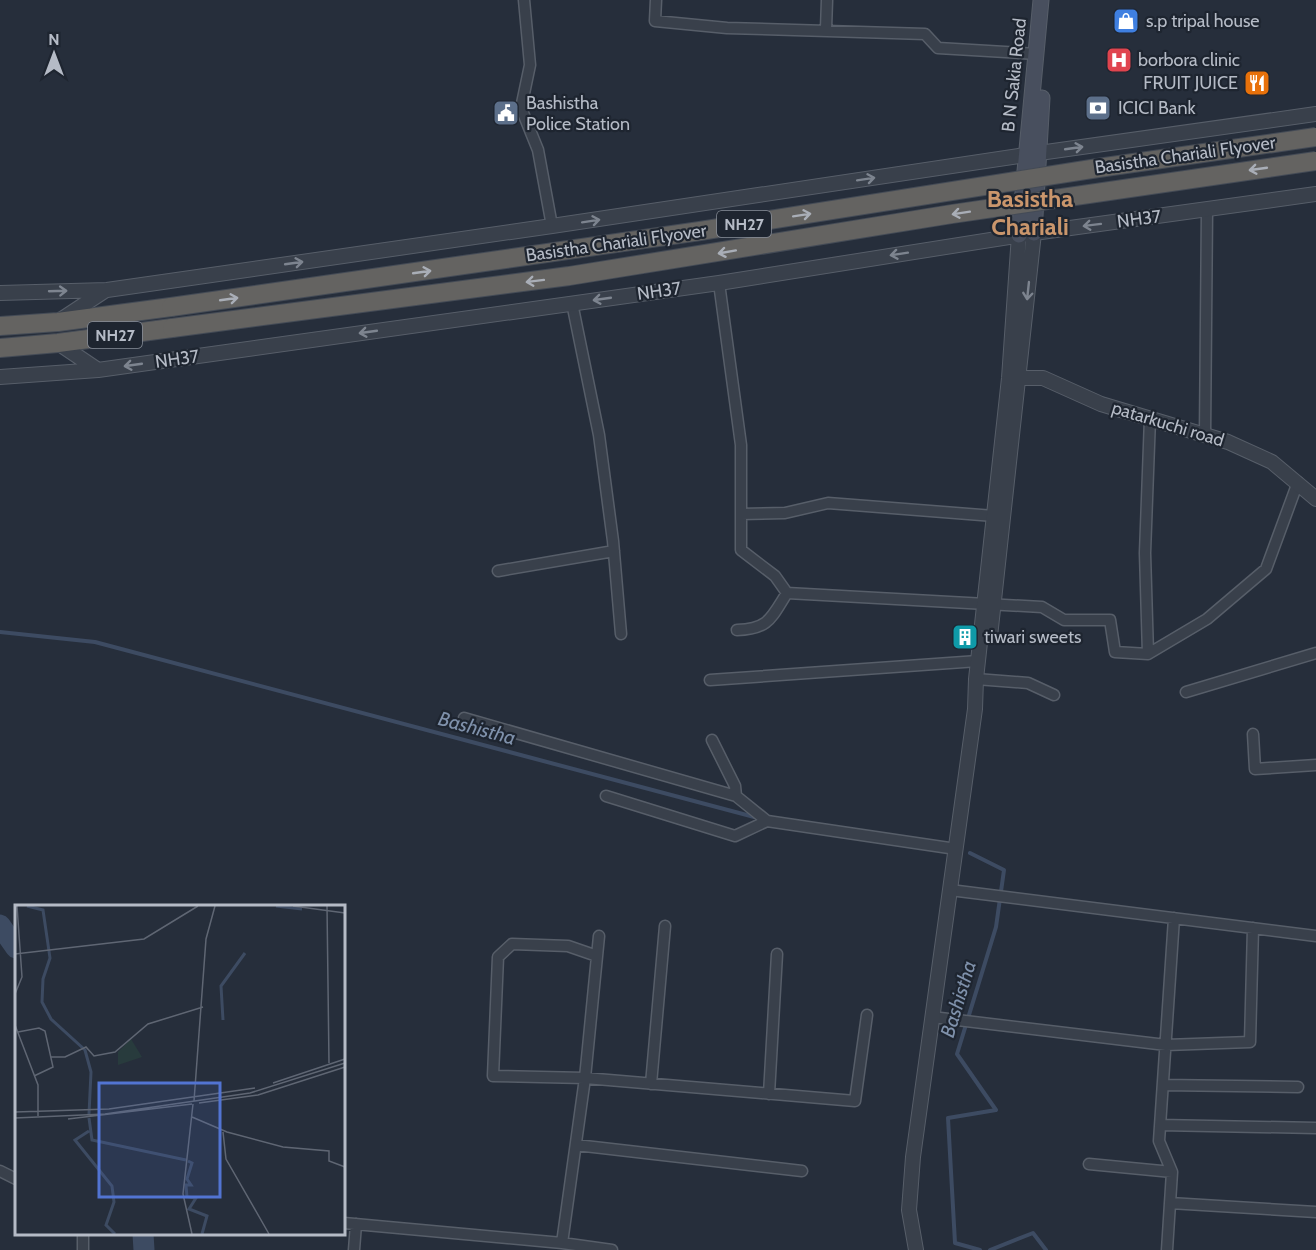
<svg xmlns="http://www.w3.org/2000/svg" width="1316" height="1250" viewBox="0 0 1316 1250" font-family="Cabin,sans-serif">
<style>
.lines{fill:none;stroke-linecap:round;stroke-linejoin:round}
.stream{stroke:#3d4b62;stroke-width:4}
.river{stroke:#3d4b62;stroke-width:21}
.minor-casing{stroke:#575e69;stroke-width:13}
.tertiary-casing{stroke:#575e69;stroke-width:16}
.secondary-casing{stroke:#575e69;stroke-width:17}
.trunk-casing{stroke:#444b56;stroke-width:20}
.minor{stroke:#39404b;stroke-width:10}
.tertiary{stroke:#39404b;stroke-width:14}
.secondary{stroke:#484f5e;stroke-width:15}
.trunk{stroke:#646361;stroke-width:18}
.trunk-bridge-casing{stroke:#444b56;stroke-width:20;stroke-linecap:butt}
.trunk-bridge{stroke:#646361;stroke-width:18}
.oneway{stroke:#7d848f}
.oneway2{stroke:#a9aeb7}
.labels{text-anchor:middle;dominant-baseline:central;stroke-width:4.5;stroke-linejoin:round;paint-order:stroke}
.shield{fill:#1e2530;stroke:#888e99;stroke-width:1.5}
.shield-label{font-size:16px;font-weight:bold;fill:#b5bbc6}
.poi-label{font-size:18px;fill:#b5bbc6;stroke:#1e2530;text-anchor:start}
.street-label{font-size:18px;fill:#b5bbc6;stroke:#1e2530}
.water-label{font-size:20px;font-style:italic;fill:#7f91ab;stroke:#1e2530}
.district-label{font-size:24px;font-weight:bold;fill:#ca966c;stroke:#1e2530}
.inset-river{fill:none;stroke:#3d4b62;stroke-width:3}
.inset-road{fill:none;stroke:#5f6673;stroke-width:1.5}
.view{fill:#5274d2;fill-opacity:0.15;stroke:#5274d2;stroke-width:3}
.inset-edge{fill:none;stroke:#b5bbc6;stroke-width:3}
</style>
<rect width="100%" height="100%" fill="#262e3b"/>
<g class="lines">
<!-- stream -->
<path class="stream" d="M0 632 95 642 758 818
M970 853 1004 870 996 927 957 1054 996 1110 948 1118 955 1243 980 1250
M990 1250 1033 1233 1046 1250"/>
<!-- river -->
<path class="river" d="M0 925 16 948
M143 1234 144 1250"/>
<!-- minor casing -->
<g class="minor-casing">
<path id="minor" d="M524 0 530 65 521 108 538 150 552 226
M656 0 655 21 727 28 925 34 938 48 1037 54
M826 29 827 0
M719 283 741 445V550L775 576 787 593 1042 607 1064 620H1110L1115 652 1148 654
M572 303 599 435 613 541 621 634
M1150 418 1145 553 1148 654 1207 619 1266 569 1298 482
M1205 435 1207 210
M741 514 785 513 828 503 994 516
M498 571 614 551
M737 630C769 629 771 618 787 593
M976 679 1028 683 1054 695
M710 680 978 661
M1186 692 1316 653
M464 718 736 796
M1253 734 1255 769 1316 765
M606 796 735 836 767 821 736 796 735 786 712 740
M767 821 956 849
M950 890 1316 936
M597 956 568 946 512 944 498 957 493 1076 585 1078 599 936
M932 1017 1166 1045 1250 1042 1253 928
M651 1084 665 926
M1163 1085 1298 1087
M769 1094 777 954
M1160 1125 1316 1128
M576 1145 802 1171
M1089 1164 1172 1172
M0 1171 16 1179
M1170 1203 1316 1212
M344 1223 562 1243 585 1078 855 1101 867 1015
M562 1243 612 1250
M83 1250V1234
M354 1250 356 1224
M1167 1250 1172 1172 1159 1141 1174 918"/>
</g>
<!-- tertiary casing -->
<g class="tertiary-casing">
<path id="tertiary" d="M0 293 107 290 552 226 1025 155 1316 114
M62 319 106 290
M58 343 98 370
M0 377 98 370 719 283 1034 233 1316 194
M1011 378H1043L1101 404 1228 442 1272 462 1316 499
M990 637 1034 233
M916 1250 909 1210 913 1157 975 709 976 679 1009 378 1019 235"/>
</g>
<!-- secondary casing -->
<g class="secondary-casing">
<path id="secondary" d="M1034 233 1042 98
M1019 235 1041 0"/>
</g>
<!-- trunk casing -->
<g class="trunk-casing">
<path id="trunk" d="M0 326 58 322 171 307
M0 348 58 343 172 328"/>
</g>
<!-- minor -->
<use href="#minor" class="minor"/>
<!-- tertiary -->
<use href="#tertiary" class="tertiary"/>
<!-- secondary -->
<use href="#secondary" class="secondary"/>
<!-- trunk -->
<use href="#trunk" class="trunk"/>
<!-- trunk-bridge casing -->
<g class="trunk-bridge-casing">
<path id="trunk-bridge" d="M171 307 700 231 1098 168 1316 137
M172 328 569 276 952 214 1316 161"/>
</g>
<!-- trunk-bridge -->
<use href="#trunk-bridge" class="trunk-bridge"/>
</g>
<!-- one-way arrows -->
<defs><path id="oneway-shaft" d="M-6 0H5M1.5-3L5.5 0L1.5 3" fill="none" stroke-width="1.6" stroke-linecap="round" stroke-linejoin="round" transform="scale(1.5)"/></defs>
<g class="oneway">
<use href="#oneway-shaft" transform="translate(1074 148) rotate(-8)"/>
<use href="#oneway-shaft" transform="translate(866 179) rotate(-9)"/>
<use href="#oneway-shaft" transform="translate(591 221) rotate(-9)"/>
<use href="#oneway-shaft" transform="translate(1092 225) rotate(173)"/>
<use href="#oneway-shaft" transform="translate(899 254) rotate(171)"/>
<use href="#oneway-shaft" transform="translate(294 263) rotate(-8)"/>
<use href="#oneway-shaft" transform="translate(58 291) rotate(-2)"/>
<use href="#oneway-shaft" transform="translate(1028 291) rotate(96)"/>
<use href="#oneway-shaft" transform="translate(602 299) rotate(172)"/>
<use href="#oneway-shaft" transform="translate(368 332) rotate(172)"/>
<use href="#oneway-shaft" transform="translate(133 365) rotate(172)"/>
</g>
<g class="oneway2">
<use href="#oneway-shaft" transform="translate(1258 169) rotate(172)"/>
<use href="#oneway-shaft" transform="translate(961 213) rotate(171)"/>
<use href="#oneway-shaft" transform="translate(802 215) rotate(-9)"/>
<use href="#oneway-shaft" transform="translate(727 252) rotate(170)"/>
<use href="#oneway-shaft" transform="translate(422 272) rotate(-8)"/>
<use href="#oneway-shaft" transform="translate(535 281) rotate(173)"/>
<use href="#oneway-shaft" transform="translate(229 299) rotate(-8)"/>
</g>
<!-- icons -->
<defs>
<g id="shop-square" transform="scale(1.35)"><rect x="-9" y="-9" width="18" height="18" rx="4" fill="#3f7fe0" stroke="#1e2530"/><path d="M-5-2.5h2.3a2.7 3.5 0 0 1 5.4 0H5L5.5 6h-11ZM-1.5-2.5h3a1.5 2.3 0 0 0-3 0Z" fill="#fff"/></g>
<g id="hospital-square" transform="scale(1.35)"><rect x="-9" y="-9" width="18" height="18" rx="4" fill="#e0444e" stroke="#1e2530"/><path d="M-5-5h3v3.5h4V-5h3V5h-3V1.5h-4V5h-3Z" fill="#fff"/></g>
<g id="restaurant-square" transform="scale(1.35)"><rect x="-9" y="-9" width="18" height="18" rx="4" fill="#e8710a" stroke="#1e2530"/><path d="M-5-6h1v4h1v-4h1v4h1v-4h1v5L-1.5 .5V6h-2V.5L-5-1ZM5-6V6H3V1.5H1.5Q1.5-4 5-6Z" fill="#fff"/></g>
<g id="bank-square" transform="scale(1.35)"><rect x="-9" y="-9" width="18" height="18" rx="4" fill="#5c6f8a" stroke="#1e2530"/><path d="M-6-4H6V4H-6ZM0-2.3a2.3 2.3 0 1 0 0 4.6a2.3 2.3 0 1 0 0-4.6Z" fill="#fff"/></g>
<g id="civic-square" transform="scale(1.35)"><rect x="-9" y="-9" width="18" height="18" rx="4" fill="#5c6f8a" stroke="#1e2530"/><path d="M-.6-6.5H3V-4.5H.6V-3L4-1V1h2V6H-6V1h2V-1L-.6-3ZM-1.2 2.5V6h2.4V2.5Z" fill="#fff"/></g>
<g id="building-square" transform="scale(1.35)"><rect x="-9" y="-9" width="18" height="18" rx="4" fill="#0f9aa8" stroke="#1e2530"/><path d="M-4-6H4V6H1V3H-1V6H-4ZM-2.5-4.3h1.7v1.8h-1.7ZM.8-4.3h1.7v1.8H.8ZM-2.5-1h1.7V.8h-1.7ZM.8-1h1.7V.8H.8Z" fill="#fff"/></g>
</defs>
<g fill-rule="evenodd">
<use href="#shop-square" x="1126" y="21"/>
<use href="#hospital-square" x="1119" y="60"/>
<use href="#restaurant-square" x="1257" y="83"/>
<use href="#bank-square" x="1098" y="108"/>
<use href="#civic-square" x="506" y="113"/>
<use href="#building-square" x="965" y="637"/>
</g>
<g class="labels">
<!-- shield labels -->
<g class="shield">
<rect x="717" y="211" width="54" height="26" rx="4.5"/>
<rect x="88" y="322" width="54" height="26" rx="4.5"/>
</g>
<g class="shield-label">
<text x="744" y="224">NH27</text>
<text x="115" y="335">NH27</text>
</g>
<!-- poi labels -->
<g class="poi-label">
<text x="1146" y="21">s.p tripal house</text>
<text x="1138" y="60">borbora clinic</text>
<text x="1238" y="83" text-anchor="end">FRUIT JUICE</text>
<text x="526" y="103">Bashistha<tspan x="526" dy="21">Police Station</tspan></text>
<text x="1118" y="108">ICICI Bank</text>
<text x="984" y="637">tiwari sweets</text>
</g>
<!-- street labels -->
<g class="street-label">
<text transform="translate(1014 75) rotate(-84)">B N Sakia Road</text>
<text transform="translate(1185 155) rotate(-8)">Basistha Chariali Flyover</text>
<text transform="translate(1139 219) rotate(-7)">NH37</text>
<text transform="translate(616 243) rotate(-8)">Basistha Chariali Flyover</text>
<text transform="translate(659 291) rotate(-8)">NH37</text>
<text transform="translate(177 359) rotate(-8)">NH37</text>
<text transform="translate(1168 424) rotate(17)">patarkuchi road</text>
</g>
<!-- water labels -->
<g class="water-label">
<text transform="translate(477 728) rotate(15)">Bashistha</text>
<text transform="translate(958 999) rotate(-73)">Bashistha</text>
</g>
<!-- district labels -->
<g class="district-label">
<text x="1030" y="198">Basistha<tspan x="1030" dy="28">Chariali</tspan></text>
</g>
</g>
<!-- overview -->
<g transform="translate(15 905)">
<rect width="330" height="330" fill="#262e3b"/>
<path d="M116 134 127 152 103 160V147Z" fill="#283b3d"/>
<path class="inset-river" d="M12 1 28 5 35 53 28 74 27 97 36 114 70 145 76 167 74 209M261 1 287 4M208 115 206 81 230 48M74 213 77 235 171 255M74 226 60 235 97 281 99 297 91 320 100 329M173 256 177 258 172 274 176 280H171L172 292 181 293 174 304 192 311 187 329"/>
<path class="inset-road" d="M278 1 330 8M312 1 314 158M0 49 129 34 183 1M0 89 7 72 2 1M0 120 23 180V211M3 127 24 123 30 126 38 162 19 171M36 152H50L71 142 79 151 100 147 133 119 188 102M258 178 330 154M179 196 191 34 200 1M184 198 243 190 330 162M0 207 94 204 240 183M177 212 212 227 268 242 314 246V256L330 262M0 213 90 209 235 188 330 158M53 214 177 199M208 227 211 254 254 329M177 329 168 289 178 199"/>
<path class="view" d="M84 178H205V292H84Z"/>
<rect width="330" height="330" class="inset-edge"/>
</g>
<!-- north arrow -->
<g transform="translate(54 54)" stroke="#1e2530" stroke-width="4.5" paint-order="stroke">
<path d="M0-4.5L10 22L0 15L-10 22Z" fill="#b5bbc6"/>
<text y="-9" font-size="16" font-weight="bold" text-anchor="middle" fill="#b5bbc6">N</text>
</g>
</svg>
